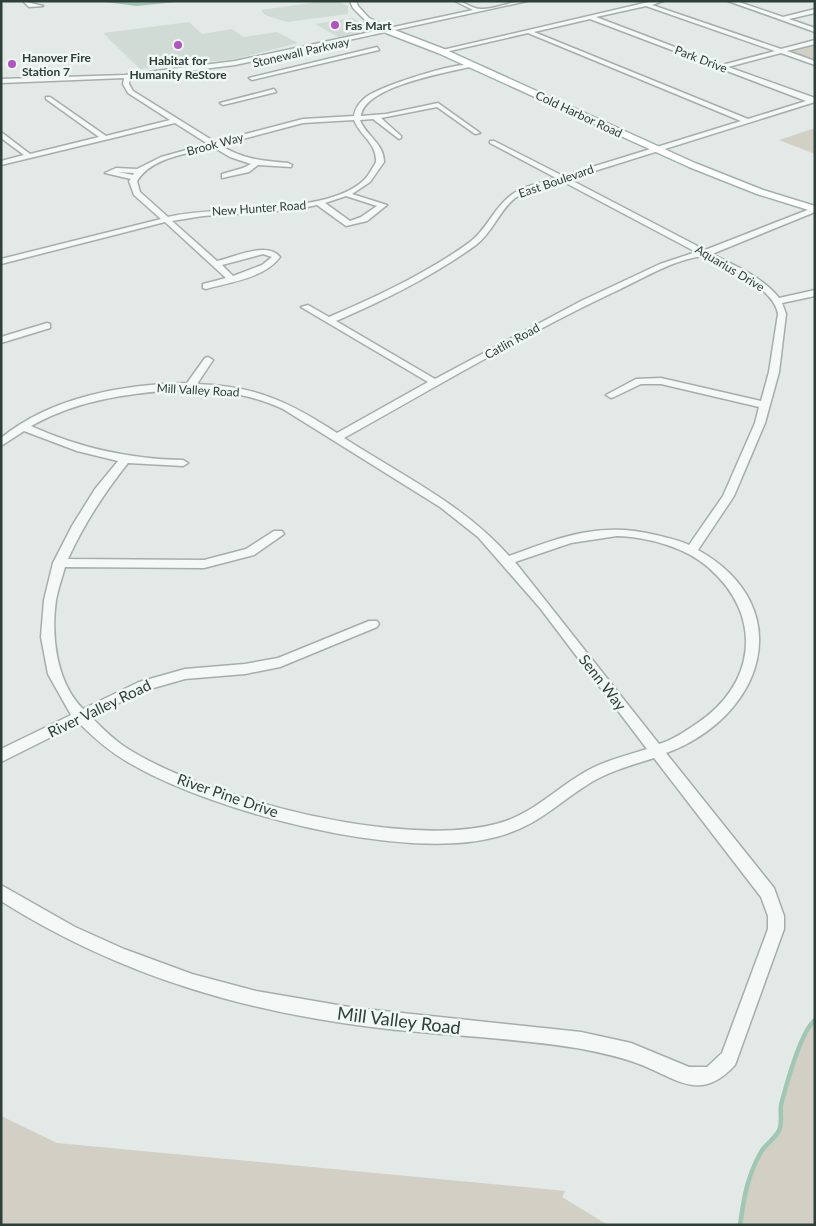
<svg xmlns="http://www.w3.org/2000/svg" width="816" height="1226" viewBox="0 0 816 1226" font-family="Lato,sans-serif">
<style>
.built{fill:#d0dbd6}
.green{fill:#d2cfc4}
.water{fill:#a0c6b4}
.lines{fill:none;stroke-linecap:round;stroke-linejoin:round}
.stream{stroke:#a0c6b4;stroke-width:4.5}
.minor-casing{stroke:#a4afab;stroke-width:3}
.major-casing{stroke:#a0b2ab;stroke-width:3}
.minor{fill:#f4f8f7;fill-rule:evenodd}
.major{fill:#fff;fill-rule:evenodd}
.poi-dot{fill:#b353c2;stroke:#f1f7f4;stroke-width:2}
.labels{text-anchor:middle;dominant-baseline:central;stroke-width:5;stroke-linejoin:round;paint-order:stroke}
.far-poi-label{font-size:12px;font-weight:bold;fill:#2c3f38;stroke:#f1f7f4;text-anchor:start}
.far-street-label{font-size:12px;fill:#2c3f38;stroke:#f1f7f4}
.street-label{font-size:15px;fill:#2c3f38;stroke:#f1f7f4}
.near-street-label{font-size:18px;fill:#2c3f38;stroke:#f1f7f4}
</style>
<rect width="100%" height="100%" fill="#e2e9e6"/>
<!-- built -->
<path class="built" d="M324 1H337L348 6V14L287 22 265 15 261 10Z
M353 18 373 30 340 38 315 24Z
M189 22 202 34 232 29 244 37 277 32 298 43 235 59 140 69 103 33Z"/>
<!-- green -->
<path class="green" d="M815 44V61L791 53 793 50Z
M815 128V154L779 140Z
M815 1020V1225H740L746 1183 762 1150 775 1137 780 1128 781 1106 801 1044 810 1024Z
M1 1116 57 1143 565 1191 562 1197 608 1225H1Z"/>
<!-- water -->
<path class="water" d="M96 1 176 2 137 6Z"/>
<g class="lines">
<!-- stream -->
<path class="stream" d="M740 1225C744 1197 747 1177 761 1152 766 1143 777 1138 780 1128 782 1121 780 1112 781 1105 786 1086 800 1032 815 1020"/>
<!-- minor casing -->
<g class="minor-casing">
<path id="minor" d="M23 1 43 6 29 7Z
M455 1C464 1 472 9 481 9 496 9 511 1 527 1L235 65 130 78 129 84 133 91 215 142 303 119 354 116C355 108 360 102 366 97 383 85 453 63 474 64V66C449 72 364 86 361 116L386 114 438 103 480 133 475 134 437 107 381 118 401 136V138L399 139 373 119 360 120C366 136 384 143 384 162L370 182 352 194 387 205 367 221 346 226 317 205 292 210 203 216 172 221 217 261C235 257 267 241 280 257 265 278 230 282 206 289L203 288V284L226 278 165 222 1 264V259L161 219 134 195 129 181 131 179 105 173 116 168 137 169 161 157 208 144 175 123 1 165V161L24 155 1 138V132L30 154 99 137 46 99V97H50L106 136 170 120 128 93 123 84 124 78 1 83V79L125 75 235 61 473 10ZM354 120C360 136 377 143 376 162 373 167 370 173 366 178 330 217 218 204 168 217L140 192 137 181C152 157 187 154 213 147L230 157 251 164 243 168 222 174V178L249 172 258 165 291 167 292 165 288 163C262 161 242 159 220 145L303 123ZM118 172 134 173 133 175ZM346 196 377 206 361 217 350 221 325 203ZM263 254 272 257 262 265 233 276 222 265Z
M653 1H663L652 5 781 49 815 40V44L787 51 815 61V65L781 53 728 67 815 98V102L569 179 705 250 815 207V212L712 254C735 266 763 277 779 298L815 290V296L782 303 786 314 779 372 765 423 734 496 698 550C800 607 764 717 666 753L774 888 784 916V929L735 1065C701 1102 679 1080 642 1065 622 1057 602 1053 582 1049 518 1038 453 1036 388 1029 248 1013 122 977 1 901V885L75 927 124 949 192 974 256 991 355 1008 581 1032 631 1043 689 1067H707L722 1053 768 929V916L761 897 654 758C632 765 610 771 590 783 555 805 538 826 496 837 403 862 215 812 133 765 112 754 96 740 79 723L1 762V749L71 715 48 674 41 637 44 600 53 563 72 526 95 489 118 461 77 451 24 431 1 446V438C51 397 124 384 187 383L205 358 208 357 213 360 197 384C256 386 289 402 337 433L428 382 301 307 308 305 329 317C378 296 427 273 470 242 487 229 494 208 510 196 522 186 541 183 556 178L490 143V141H494L563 176 741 121 528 33 441 53 438 51ZM646 6 775 51 722 65 596 17ZM590 19 806 101 748 119 534 32ZM562 181 696 252 660 264 581 301 435 379 336 321C385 300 433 276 476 245 493 232 499 211 515 198 528 189 547 186 562 181ZM703 256C725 267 774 287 778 314L769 372 761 401 661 378 636 379 606 395 611 398 614 397 641 384H661L759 407 755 423 723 496 689 545C679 540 668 538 656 535 600 521 561 537 509 556 463 504 401 475 344 438 433 388 520 337 612 293 641 280 671 260 703 256ZM192 389C224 391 253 395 283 409L440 507 478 537 540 608 647 749C624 756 600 762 580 775 552 792 529 816 496 824 403 849 205 799 125 747 112 738 102 728 91 717L143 691 185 679 245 674 280 667 377 627 379 624 377 621H369L278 658 245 664 185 669 139 682 83 709C56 682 51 636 56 600 58 589 62 578 65 567L204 568 254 555 284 534 282 531H274L246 549 204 560 68 559C84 524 104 493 128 463L183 466 188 463 183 460C129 459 80 448 31 426 81 398 137 392 192 389ZM617 536C647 537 686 547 709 568 764 616 756 685 696 724 684 732 673 740 659 744L515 562 571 543Z
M728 1H736L783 17 815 9V13L789 19 815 28V32Z
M377 47 379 50 252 80 249 78Z
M274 89 276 92 223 105 220 103Z
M47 323 50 324V328L1 343V337Z"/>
</g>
<!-- major casing -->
<g class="major-casing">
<path id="major" d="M350 1H356L358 6 369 18 392 29 444 49 695 163 763 190 815 206V212L757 194 689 167 438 53 386 33 365 20 353 8Z"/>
</g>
<!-- minor -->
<use href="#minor" class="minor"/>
<!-- major -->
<use href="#major" class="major"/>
</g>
<!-- markers -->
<g class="poi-dot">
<circle cx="335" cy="25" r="5"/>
<circle cx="178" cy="45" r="5"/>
<circle cx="12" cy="64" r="5"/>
</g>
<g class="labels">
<!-- far-poi labels -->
<g class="far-poi-label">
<text x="345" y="25">Fas Mart</text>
<text x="22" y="57">Hanover Fire<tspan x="22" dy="14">Station 7</tspan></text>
<text x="178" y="60" text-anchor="middle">Habitat for<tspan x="178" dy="14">Humanity ReStore</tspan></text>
</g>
<!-- far-street labels -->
<g class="far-street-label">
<text transform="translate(301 52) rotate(-13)">Stonewall Parkway</text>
<text transform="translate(701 59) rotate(21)">Park Drive</text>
<text transform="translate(579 114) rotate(25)">Cold Harbor Road</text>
<text transform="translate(215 144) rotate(-15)">Brook Way</text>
<text transform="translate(556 181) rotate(-19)">East Boulevard</text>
<text transform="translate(259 208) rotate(-4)">New Hunter Road</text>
<text transform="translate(730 268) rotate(31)">Aquarius Drive</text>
<text transform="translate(512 341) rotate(-29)">Catlin Road</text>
<text transform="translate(198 390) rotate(3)">Mill Valley Road</text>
</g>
<!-- street labels -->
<g class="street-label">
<text transform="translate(603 682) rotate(52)">Senn Way</text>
<text transform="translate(99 708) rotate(-26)">River Valley Road</text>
<text transform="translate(228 795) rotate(19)">River Pine Drive</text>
</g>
<!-- near-street labels -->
<g class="near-street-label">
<text transform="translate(399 1020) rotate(7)">Mill Valley Road</text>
</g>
</g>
<!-- border -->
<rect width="816" height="1226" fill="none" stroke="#2c3f38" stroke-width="5"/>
</svg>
